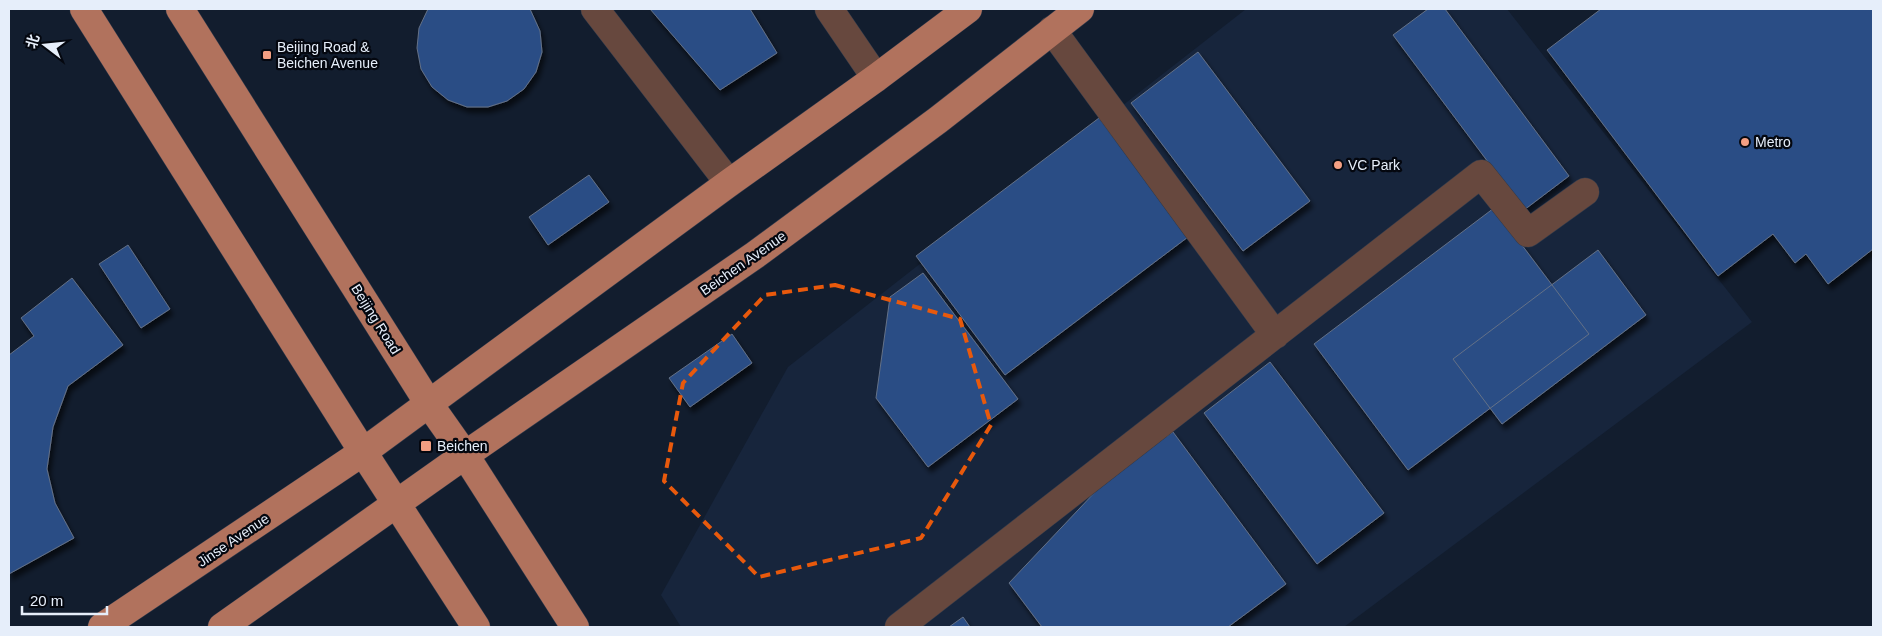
<svg xmlns="http://www.w3.org/2000/svg" width="1882" height="636" viewBox="0 0 1882 636" font-family="Helvetica,'Noto Sans SC',sans-serif">
<style>
.built{fill:#17253c}
.building{fill:#2a4d85;stroke:#647187;filter:url(#shadow)}
.lines{fill:none;stroke-linecap:round;stroke-linejoin:round}
.street-casing{stroke:#303a4b;stroke-width:29}
.primary-casing{stroke:#303a4b;stroke-width:29}
.street{stroke:#67483e;stroke-width:28}
.primary{stroke:#b1725d;stroke-width:28}
.marked{fill:none;stroke:#e8590c;stroke-width:4;stroke-dasharray:10 6;stroke-linejoin:round}
.poi-dot{fill:#f39f83;stroke:#04070f;stroke-width:2}
.labels{text-anchor:middle;dominant-baseline:central;stroke-width:4.5;stroke-linejoin:round;paint-order:stroke}
.poi-label{font-size:14px;fill:#e6eefa;stroke:#04070f;text-anchor:start}
.street-label{font-size:14px;fill:#e6eefa;stroke:#04070f}
</style>
<defs>
<filter id="shadow"><feDropShadow dx="3" dy="5.5" stdDeviation="2.5" flood-color="#0009"/></filter>
</defs>
<rect width="100%" height="100%" fill="#121d2e"/>
<!-- built -->
<path class="built" d="M1246 9H1507L1752 322 1344 627H681L661 595 788 367Z"/>
<!-- building -->
<path class="building" d="M428 9H530L540 31 542 52 536 72 524 89 507 101 488 107H467L448 100 432 87 421 69 417 48 419 28Z
M650 9H750L777 53 720 90Z
M1428 9H1445L1569 176 1524 210 1393 35Z
M1601 9H1873V249L1828 284 1806 254 1795 263 1773 234 1718 276 1547 50Z
M1198 52 1310 201 1243 251 1131 103Z
M1099 118 1188 237 1005 375 916 256Z
M589 175 609 202 548 245 529 217Z
M1494 208 1589 334 1408 470 1314 344Z
M128 245 170 309 141 328 99 264Z
M1598 250 1646 315 1502 424 1453 359Z
M923 273 1018 399 928 467 876 398 890 297Z
M72 278 123 345 68 386 53 427 47 469 55 503 74 538 9 574V355L34 336 21 318Z
M732 334 752 363 690 407 669 378Z
M1270 362 1384 513 1317 564 1204 413Z
M1173 432 1286 584 1228 627H1042L1009 583 1114 472Z
M963 617 970 627H949Z"/>
<g class="lines">
<!-- street casing -->
<g class="street-casing">
<path id="street" d="M595 9 729 183
M829 9 876 78
M1052 30 1275 335
M899 627 1481 174 1528 233 1585 192"/>
</g>
<!-- primary casing -->
<g class="primary-casing">
<path id="primary" d="M84 9 363 452 476 627
M180 9 429 404 465 455 575 627
M102 627 363 452 729 183 876 78 968 9
M222 627 465 455 755 255 938 120 1080 9"/>
</g>
<!-- street -->
<use href="#street" class="street"/>
<!-- primary -->
<use href="#primary" class="primary"/>
</g>
<!-- marked area -->
<path class="marked" d="M835 285 960 319 991 425 921 538 759 577 664 481 683 383 765 295Z"/>
<!-- markers -->
<g class="poi-dot">
<rect x="262" y="50" width="10" height="10" rx="2.5"/>
<circle cx="1745" cy="142" r="5"/>
<circle cx="1338" cy="165" r="5"/>
<rect x="420" y="440" width="12" height="12" rx="2.5"/>
</g>
<g class="labels">
<!-- poi labels -->
<g class="poi-label">
<text x="277" y="47">Beijing Road &amp;<tspan x="277" dy="16">Beichen Avenue</tspan></text>
<text x="1755" y="142">Metro</text>
<text x="1348" y="165">VC Park</text>
<text x="437" y="446">Beichen</text>
</g>
<!-- street labels -->
<g class="street-label">
<text transform="translate(743 263) rotate(-35)">Beichen Avenue</text>
<text transform="translate(376 319) rotate(58)">Beijing Road</text>
<text transform="translate(233 540) rotate(-34)">Jinse Avenue</text>
</g>
</g>
<!-- border -->
<rect width="1882" height="636" fill="none" stroke="#e6eefa" stroke-width="20"/>
<!-- north arrow -->
<g transform="translate(45 45) rotate(286)" stroke="#04070f" stroke-width="4" paint-order="stroke">
<path d="M0-4L9 19L0 12L-9 19Z" fill="#e6eefa"/>
<text y="-8" font-size="14" font-weight="bold" text-anchor="middle" fill="#e6eefa">北</text>
</g>
<!-- scale -->
<path d="M22 606v8h85v-8" fill="none" stroke="#e6eefa" stroke-width="2.5"/>
<text x="30" y="606" font-size="15" fill="#e6eefa" stroke="#04070f" stroke-width="4" paint-order="stroke">20 m</text>
</svg>
